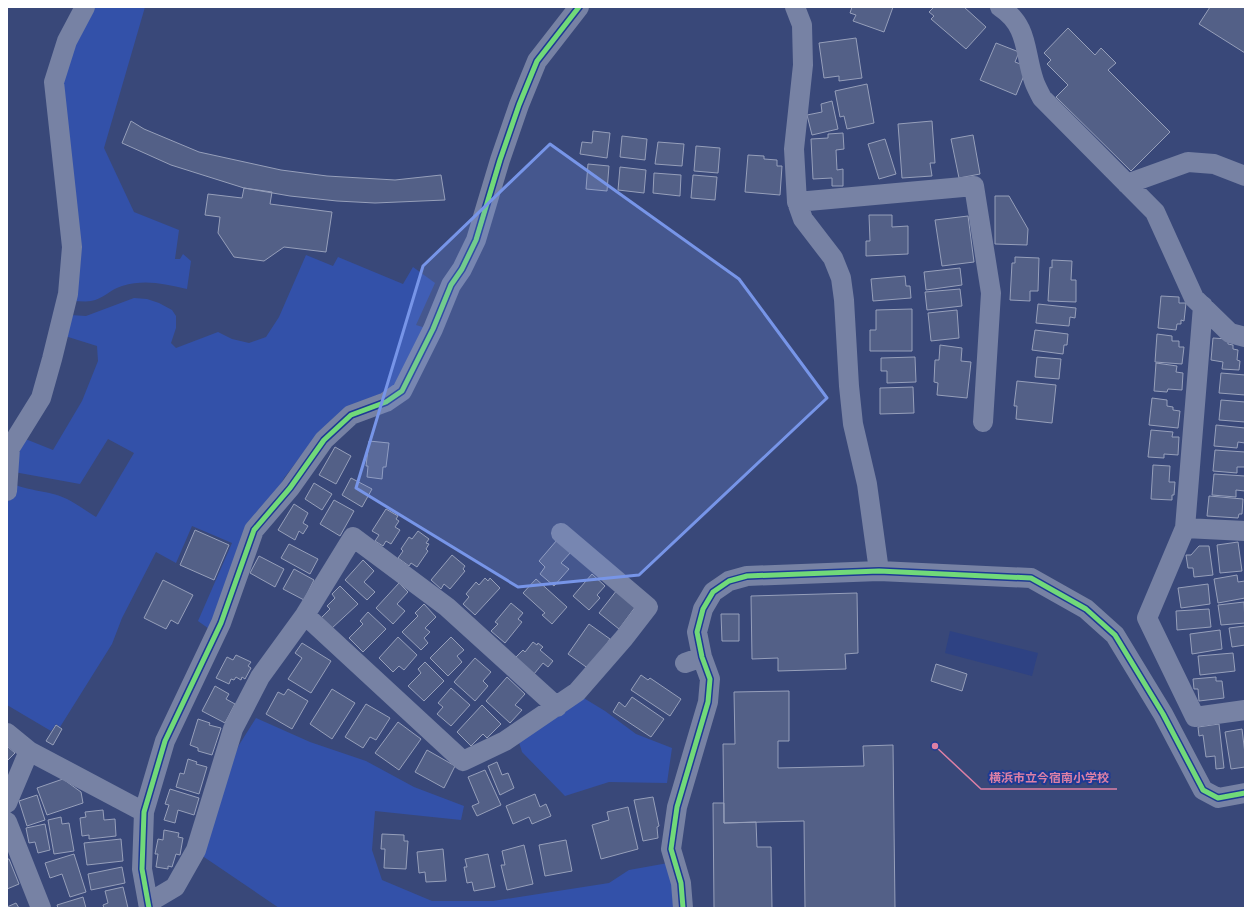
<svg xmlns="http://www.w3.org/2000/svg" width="1252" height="915" viewBox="0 0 1252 915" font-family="Manrope,'Noto Sans JP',sans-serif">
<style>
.green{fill:#3351a9}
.water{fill:#2e4283}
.building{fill:#536087;stroke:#969fba}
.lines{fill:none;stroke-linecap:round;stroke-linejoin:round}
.minor{stroke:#7782a4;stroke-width:20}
.cycleway-casing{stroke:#1e3a94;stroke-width:8}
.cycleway{stroke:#71d979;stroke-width:5}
.marked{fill:#7795e8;fill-opacity:0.2;stroke:#7795e8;stroke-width:3;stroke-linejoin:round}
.leader{fill:none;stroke:#dd80a5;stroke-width:1.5}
.callout-dot{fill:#dd80a5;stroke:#1e3a94;stroke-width:1.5}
.callout-label{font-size:12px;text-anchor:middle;font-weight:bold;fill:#dd80a5;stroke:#1e3a94;stroke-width:4;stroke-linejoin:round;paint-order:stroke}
</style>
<rect width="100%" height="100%" fill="#394879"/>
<!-- green -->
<path class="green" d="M95 7H145L104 148 134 212 179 230 175 259H180L183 254 191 261 187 289C163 284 146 279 122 286 111 289 103 299 91 301 86 302 79 301 73 301L63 98 64 76 70 56Z
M306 255 333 266 338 257 403 284 413 267 435 283 416 325 429 329 401 381 311 443 284 478 212 631 198 621 232 543 192 526 176 563 156 552 122 618 112 644 60 727 56 724 51 731 7 705V481C23 491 49 490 67 499 77 504 86 511 96 517L134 453 108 439 80 484 14 472 23 438 53 450 82 401 98 361 97 346 65 336 70 315 86 316 134 298 147 299 159 303 172 310 176 316V328L171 343 176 348 218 332 232 339 249 343 266 337 279 317Z
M582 697 605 711 636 734 672 748 667 783 609 782 565 796 522 752 518 739Z
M256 718 310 742 366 761 414 787 464 806 461 820 375 811 372 850 382 880 432 901H493L609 883 629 870 668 863 675 900 674 908H279L201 855 220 789 239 745Z"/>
<!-- water -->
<path class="water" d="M950 631 1038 653 1032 676 945 653Z"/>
<!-- building -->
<path class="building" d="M852 7H893L884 32 853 21 856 15 850 13Z
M934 7H964L986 27 966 49 931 19 934 16 929 12Z
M1210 7H1245V53L1199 24Z
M1068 28 1095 55 1101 48 1116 63 1108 70 1170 132 1131 171 1056 97 1068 85 1047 64 1051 60 1044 53Z
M856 38 862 78 839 81V76L824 78 819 43Z
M996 43 1019 52 1015 62 1023 65 1025 73 1016 95 980 80Z
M867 84 874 123 847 129 844 116 840 117 835 91Z
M832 101 838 129 812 135 807 115 822 112 821 104Z
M131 121 144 129 199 152 281 170 327 176 395 180 441 175 445 200 375 203 337 201 290 196 244 188 171 165 122 143Z
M932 121 935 163H930L932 176 902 178 898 124Z
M593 131 610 133 607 158 580 154 582 142 592 143Z
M843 133 844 149 836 150 837 170 843 169V186H832V178L813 179 811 139 828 138V134Z
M973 135 980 174 959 178 951 139Z
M622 136 647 139 645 160 620 157Z
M885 139 896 174 879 179 868 144Z
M658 142 684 144 682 166 655 164Z
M696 146 720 148 718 173 694 171Z
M748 155 764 156V159L777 160V166H782L780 195 745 192Z
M588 164 609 166 607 191 586 189Z
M620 167 646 170 644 193 618 190Z
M654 173 681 175 680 196 653 193Z
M693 175 717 177 715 200 691 198Z
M244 188 272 192 270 204 332 212 326 252 284 247 264 261 234 257 218 233 220 217 205 215 208 194 242 198Z
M995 196H1009L1028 229 1027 245 995 244Z
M869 215H892V227L908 226V254L866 256V241H870Z
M968 216 974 262 942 266 935 220Z
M1015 257 1039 258 1038 291H1030V301L1010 300 1012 263H1015Z
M1052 260 1072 261 1071 280H1076V302L1048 301 1050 267 1052 268Z
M960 268 962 285 926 290 924 272Z
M905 276 906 286H910L911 298 873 301 871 279Z
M960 289 962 306 927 310 925 292Z
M1161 296 1179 297V303H1186L1184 321 1181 320V324H1177L1176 330 1158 328Z
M1038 304 1076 308 1075 318 1070 317 1069 326 1036 323Z
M912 309V351H870V330H876V310Z
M957 310 959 338 931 341 928 313Z
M1035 330 1068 334 1067 345H1064L1063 354 1032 350Z
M1157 334 1172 336V341H1179V347H1184L1182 364 1155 362Z
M1213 338 1228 339V344L1233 345V349L1238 350 1237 360 1240 361 1239 370 1222 369 1223 362 1211 360Z
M940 345 962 348 961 361 971 362 967 398 937 395 938 383 934 382 935 360H939Z
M915 357 916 382 887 383V371H881V358Z
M1037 357 1061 359 1059 379 1035 377Z
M1156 363 1177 366 1176 372 1183 373 1182 390 1168 389 1167 392 1154 391Z
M1221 373 1245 375V395L1219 393Z
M1017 381 1056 385 1052 423 1016 419 1017 406H1014Z
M913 387 914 413 880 414V388Z
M1152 398 1167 400V406L1173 407V410L1180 411 1178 428 1149 425Z
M1221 400 1245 402V422L1219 420Z
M1216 425 1245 428V443L1238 442 1237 448 1214 446Z
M1151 430 1173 432 1172 437H1179L1178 455 1164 454V458L1148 457Z
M369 441 389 443 386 467H383L382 479 367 477 368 466H366Z
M335 447 351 456 336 484 319 475Z
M1215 450 1245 452V467H1237V473L1213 471Z
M1153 465 1170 466 1169 482H1175L1174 495H1172V500L1151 499Z
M1214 474 1245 476V491L1236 490V497L1212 495Z
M351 478 372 489 362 507 342 495Z
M314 483 332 494 322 510 305 499Z
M1209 496 1243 499 1242 514H1239L1238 518 1207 516Z
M334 500 354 511 340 536 320 524Z
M294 504 308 513 303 523 308 526 303 534 299 531 295 540 278 530Z
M386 509 398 516 396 519 399 521 395 527 400 530 391 544 386 541 383 546 375 541 379 535 372 531Z
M195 530 229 545 214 580 180 565Z
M418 531 429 539 426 543 429 544 426 549 428 551 417 567 411 563 409 566 398 558 403 551 401 549 409 537 412 539Z
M557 540 571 552 561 563 569 569 554 586 540 574 545 567 539 561Z
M1238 542 1242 571 1220 573 1217 545Z
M289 544 318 559 310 574 281 558Z
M1199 546H1209L1213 575 1194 577 1193 568H1188L1186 555H1191Z
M452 555 465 566 463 569 465 571 450 589 444 584 441 589 431 580Z
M259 556 284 569 275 587 250 573Z
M363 560 374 571 364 582 375 592 367 600 345 580Z
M294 569 314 580 304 600 283 589Z
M592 574 605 586 597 595 600 598 589 610 573 596Z
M1237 575 1238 582 1245 581V598L1218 603 1214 579Z
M485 578 488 581 490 578 500 588 475 615 463 604 469 597 466 594 476 582 479 585Z
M536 579 567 607 552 624 542 615 545 613 523 593Z
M163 580 193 595 178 624 171 620 166 629 144 618Z
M399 583 408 592 397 604 405 611 393 624 376 608Z
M1208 584 1210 604 1181 608 1178 588Z
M340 586 358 604 331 629 321 618 330 609 327 606 335 598 332 594Z
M617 590 636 606 619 629 599 613Z
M857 593 858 653 845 654 846 669 778 671V658L752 659 751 596Z
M1244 602 1245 623 1221 625 1218 605Z
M511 603 523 613 518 619 522 622 505 643 491 631 498 624 495 622Z
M424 604 436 617 425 628 430 632 424 638 428 643 421 650 402 632 418 616 415 613Z
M1209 609 1211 627 1177 630 1176 611Z
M368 612 386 629 363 652 349 638 363 624 360 621Z
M721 614H739V641H722Z
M589 624 610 639 589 669 568 654Z
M1245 626V645L1232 647 1229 628Z
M1220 630 1222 649 1192 654 1190 634Z
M398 637 417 655 404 670 399 666 393 672 379 658Z
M451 637 464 650 457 656 462 662 448 676 430 658Z
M533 642 537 645 538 643 543 647 540 650 553 661 548 667 543 663 534 674 515 658 523 650 525 652Z
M302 643 331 661 311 693 288 679 302 658 295 653Z
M1233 653 1235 671 1200 675 1198 656Z
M236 655 251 662 248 666 251 668 245 679 242 677 241 680 236 677 234 680 231 679 229 684 216 678 227 657 233 660Z
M475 658 491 672 483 681 488 686 475 701 454 682Z
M425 662 444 681 424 701 408 686 421 673 418 669Z
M936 664 967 674 962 691 931 681Z
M641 675 648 680 650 678 681 699 670 716 631 690Z
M507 677 525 694 515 705 522 710 510 723 486 701Z
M1216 677V681H1222L1224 698 1199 701 1198 689H1194L1193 679Z
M215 686 229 694 226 699 235 704 225 723 202 711Z
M451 688 470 705 451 726 437 714 443 707 438 703Z
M288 689 308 701 292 729 266 714 278 692 284 695Z
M332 689 355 703 332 739 310 724Z
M789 691V741H778V768L864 766 863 746 893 745 895 908H805L804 821 724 823 723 744H735L734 692Z
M632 697 664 719 651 737 613 712 619 702 625 707Z
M366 704 390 718 376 740 370 737 363 748 345 737Z
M482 705 501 724 487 738 483 734 471 746 457 732Z
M198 719 210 723 209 725 221 728 212 755 198 751V748L190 745Z
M398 722 421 739 399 770 375 753Z
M1219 724 1224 768 1216 769 1215 756 1206 757 1203 735 1199 736 1198 727Z
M56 725 62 729 53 745 46 741Z
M1242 729 1245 754V767L1231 769 1225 732Z
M7 746 15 753 7 761Z
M427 750 455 766 444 788 415 772Z
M188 759 197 762 196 764 207 767 199 794 176 787 180 773 184 774Z
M497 762 502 775 508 773 514 788 500 795 488 766Z
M485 770 501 805 477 816 472 806 479 803 468 777Z
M63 779 81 792 83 803 47 815 37 788Z
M170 789 199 798 194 815 178 810 175 823 164 820 169 805 165 804Z
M535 794 540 807 546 804 551 816 532 824 529 817 513 824 506 806Z
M37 795 45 820 27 826 19 801Z
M653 797 659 826 657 827 658 838 643 841 634 800Z
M713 803H724V823L756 822 757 847H771L772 908H714Z
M628 807 638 849 601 859 592 825 609 820 607 812Z
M103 810 104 820 115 819 116 836 89 839V835L82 836 80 818 86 817 85 812Z
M61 817 62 824 69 823 74 851 54 854 48 820Z
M45 824 50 850 38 853 35 842 29 843 26 828Z
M164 830 179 833 178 837 183 838 180 855 176 854 172 867 168 866V869L156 867 158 854H155L158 839 163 840Z
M382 834 404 835V841H408L406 869 384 868 385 849H381Z
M121 839 123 861 87 865 84 843Z
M566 840 572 871 545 876 539 845Z
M524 845 533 884 507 890 501 865H505L502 851Z
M443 849 446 881 426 882 425 872 419 873 417 852Z
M74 854 86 892 70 897 62 874 50 878 45 863Z
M488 854 495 887 474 891 472 882 467 883 464 867H467L465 859Z
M7 859H9L19 884 7 889Z
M122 867 125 883 91 890 88 874Z
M123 887 128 908H104L103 905 108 903 105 891Z
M83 897 86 908H58L57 905Z
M16 903 19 908H7V907Z"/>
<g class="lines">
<!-- minor -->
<path class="minor" d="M795 7 802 25 803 65 794 149 797 202 803 219 833 258 841 278 844 300 849 386 853 424 867 484 879 571
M1000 7C1029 26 1024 52 1034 81 1036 87 1039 92 1042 98L1155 212 1194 298 1230 333 1245 337
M1127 184 1188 162 1214 164 1245 176
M797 202 974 186 991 293 983 422
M1203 306 1185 528 1147 618 1195 717 1245 710
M7 491 10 448 41 398 52 359 68 294 72 247 54 82 67 41 85 7
M1185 528 1245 531
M305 615 463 761 505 741 577 692 624 638 648 607 561 533
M685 663 702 657
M7 733 29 751
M7 803 29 751 144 812
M7 822 41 908
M148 903 175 887 196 850 233 729 260 677 305 615 353 537 447 607 557 707
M149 908 142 869 144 812 165 741 221 623 254 530 290 488 324 440 351 415 386 402 402 391 433 329 451 285 462 269 476 240 500 160 519 105 537 61 579 7
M683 908 681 883 671 849 677 807 708 702 710 679 702 657 697 632 703 609 713 592 729 581 747 576 879 571 1031 578 1086 609 1115 635 1163 714 1203 790 1218 798 1245 793"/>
<!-- cycleway casing -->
<g class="cycleway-casing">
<path id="cycleway" d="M149 908 142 869 144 812 165 741 221 623 254 530 290 488 324 440 351 415 386 402 402 391 433 329 451 285 462 269 476 240 500 160 519 105 537 61 579 7
M683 908 681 883 671 849 677 807 708 702 710 679 702 657 697 632 703 609 713 592 729 581 747 576 879 571 1031 578 1086 609 1115 635 1163 714 1203 790 1218 798 1245 793"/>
</g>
<!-- cycleway -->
<use href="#cycleway" class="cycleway"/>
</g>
<!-- marked area -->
<path class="marked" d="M550 144 739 279 827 398 639 575 518 587 356 488 423 266Z"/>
<!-- callouts -->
<path class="leader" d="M935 746L981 789H1117"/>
<circle class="callout-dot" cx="935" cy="746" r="4"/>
<g class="callout-label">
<text x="1049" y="782">横浜市立今宿南小学校</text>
</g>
<!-- border -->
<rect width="1252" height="915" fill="none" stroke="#ffffff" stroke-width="16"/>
</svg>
